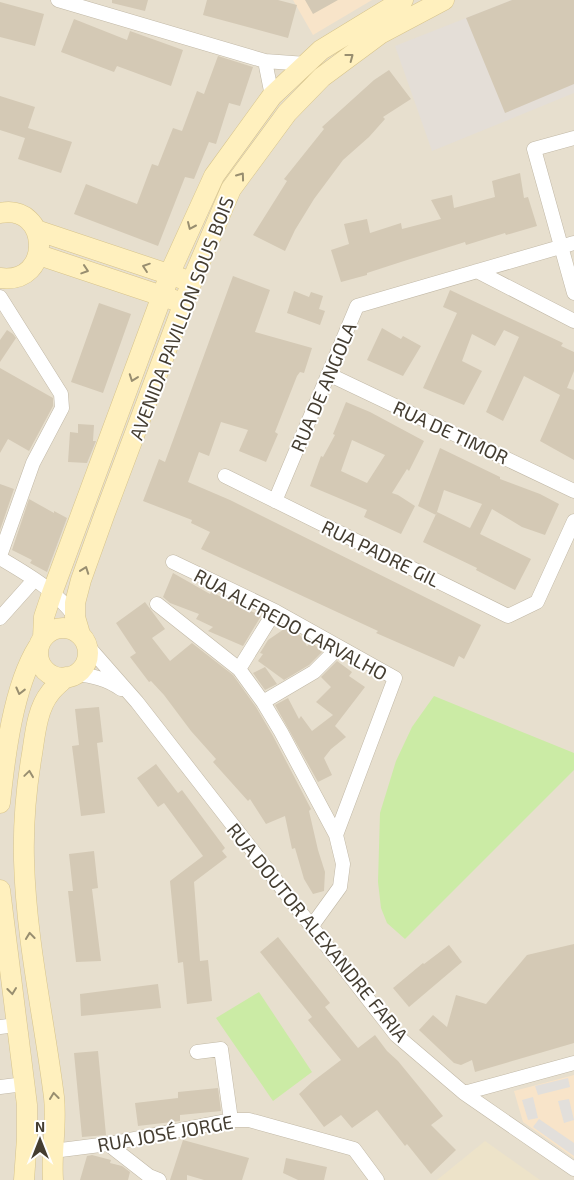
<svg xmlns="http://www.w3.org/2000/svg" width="574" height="1180" viewBox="0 0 574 1180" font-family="'Exo 2',sans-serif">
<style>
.residential{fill:#e7dfce}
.commercial{fill:#f8e4c9}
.industrial{fill:#e4ded7}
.education{fill:#ede3c9}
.green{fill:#cbeba5}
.parking{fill:#e2dfdb}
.building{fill:#d4c9b5;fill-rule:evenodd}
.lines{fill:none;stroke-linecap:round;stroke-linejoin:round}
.street-casing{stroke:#c1b8a6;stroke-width:15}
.secondary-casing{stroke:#d7c48c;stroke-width:21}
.street{stroke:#fff;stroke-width:14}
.secondary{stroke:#fff0be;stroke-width:20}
.oneway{stroke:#988e70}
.labels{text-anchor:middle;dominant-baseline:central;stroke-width:4;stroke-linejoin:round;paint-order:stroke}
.street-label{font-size:19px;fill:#443d31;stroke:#fff}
</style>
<rect width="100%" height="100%" fill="#f2ede1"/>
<!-- residential -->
<path class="residential" d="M0 0H574V1180H0Z"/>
<!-- commercial -->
<path class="commercial" d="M293 0H372L313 35Z
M574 1075V1158L523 1122 514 1091Z"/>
<!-- industrial -->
<path class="industrial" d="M512 0H574V93L432 151 395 46Z"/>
<!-- education -->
<path class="education" d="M485 1141 540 1180H437Z"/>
<!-- green -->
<path class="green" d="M434 696 574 753V770L405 939 387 923 381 908 378 882 380 813 396 761 412 727Z
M259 992 312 1072 273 1101 216 1018Z"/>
<!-- parking -->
<path class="parking" d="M568 1078 570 1087 538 1095 535 1086Z
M533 1097 538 1118 528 1120 522 1100Z
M569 1099 574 1120 564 1123 558 1101Z
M539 1119 574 1143V1156L533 1127Z"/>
<!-- building -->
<path class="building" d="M112 0H148L145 11 112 3Z
M207 0H278L297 5 288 38 203 15Z
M305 0H338L313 14Z
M512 0H574V84L505 113 466 18Z
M0 2 44 14 35 46 0 37Z
M74 19 127 40 130 31 183 50 171 86 117 66 114 72 61 52Z
M218 56 253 67 240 106 229 103 216 144 209 142 194 179 185 177 158 246 74 214 86 184 137 204 152 164 158 166 173 128 182 131 197 91 204 94Z
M389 70 411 99 383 117 385 119 369 137 343 160 314 199 295 230 285 251 253 235 287 181 284 179 324 129 322 127 374 80Z
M0 96 35 107 28 128 72 142 61 173 18 159 25 138 0 130Z
M520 173 524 198 528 197 537 226 506 235 505 233 466 245 465 242 404 261 367 273V275L341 282 331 250 349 244 344 224 367 219 370 233 401 223 402 229 441 219 431 200 452 195 454 208 495 197 492 181Z
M233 276 270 290 255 332 312 348 304 373 300 372 297 376 275 432 278 434 266 462 239 451 248 430 221 422 209 456 199 452 188 482 230 500 481 625 464 659 459 656 454 667 376 633 378 631 201 549 210 532 191 523 192 520 143 501 159 459 165 462Z
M450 290 563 343 561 346 574 352V371L567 388 574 390V460L540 441 560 395 524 376 503 421 486 412 519 337 504 330 495 346 472 334 462 361 482 371 464 405 423 388 457 313 443 307Z
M294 291 309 297 311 292 323 296 319 309 325 311 320 325 287 313Z
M99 303 131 314 103 393 71 382Z
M382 328 401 339 403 336 421 346 403 376 367 360Z
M7 330 13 334 16 338 0 362V340Z
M0 368 53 398V406L29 451 8 439 0 453Z
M346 402 370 412 424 441 409 471 407 469 392 493 398 495 415 506 401 534 364 517 367 510 310 486 321 456 323 457 335 435 333 434ZM352 440 385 455 367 483 341 471Z
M78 424 94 425 93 441H96L87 463 68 462 70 432 78 433Z
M440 448 500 477V479L540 494 559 504 545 535 522 527 492 509 480 534 531 559 515 590 476 570 477 568 423 542 437 512 470 528 482 504 444 490 436 515 418 506Z
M0 484 14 489 0 530Z
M29 499 54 513V511L67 518 47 572 30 563 32 560 12 550Z
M173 573 210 594 211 592 261 616 243 646 208 631 213 627 196 619 199 614 170 603 163 597Z
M145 602 165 629 152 638 170 661 192 643 233 675 256 707 273 736 311 809 309 811 318 850 325 872 324 891 313 894 304 879 295 848 292 849 285 816 266 824 250 799 248 801 213 762 216 759 191 731 164 695 151 681 149 682 130 657 136 653 116 623Z
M287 627 300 635 307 646 312 642 322 652 309 665 284 680 258 661 263 654 260 653 268 640Z
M337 661 352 672 349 676 365 687 335 726 346 737 331 749 324 758 332 775 318 782 275 705 288 698 299 719 301 716 312 731 333 715 316 702 331 687 321 677Z
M265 667 277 684 265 690 253 673Z
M99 707 103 742 97 743 105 813 81 816 72 746 79 745 75 709Z
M156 764 178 793 182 790 225 848 222 851 227 857 194 882 200 961 208 960 212 1001 187 1004 183 962 178 963 170 881 203 856 164 803 158 807 137 778Z
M94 851 98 888 92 889 101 961 76 962 68 891H73L69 854Z
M278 937 330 1003 325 1007 358 1048 375 1035 387 1051 398 1061 443 1116 431 1125 456 1150 431 1174 407 1144 405 1146 377 1110 352 1128 341 1115 324 1127 299 1094 312 1082 341 1060 308 1020 312 1017 260 952Z
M574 944V1043L475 1072 472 1060 461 1065 454 1063 419 1030 433 1015 447 1027 456 995 486 1004 527 955Z
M449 945 462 962 409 1007 393 988 423 963 424 964Z
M158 984 161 1008 81 1016 80 994Z
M98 1051 106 1135 82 1137 74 1053Z
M218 1088 221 1111 180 1115V1121L138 1126 135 1103 178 1098V1092Z
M183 1140 249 1158 242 1180H204L187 1175V1180H170Z
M92 1155 111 1160 110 1163 122 1166 130 1172 128 1180H80L87 1156Z
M286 1158 327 1167 324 1180H298L283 1173Z"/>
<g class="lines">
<!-- street casing -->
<g class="street-casing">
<path id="street" d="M58 0 265 61 306 64
M265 61 272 96
M574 138 534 149 574 293
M477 271 574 321
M0 297 61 394 62 408 33 463 0 556
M328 374 574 491
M225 476 508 616 537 602 574 521
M275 501 357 306 574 243
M0 558C27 574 57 591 75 617
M173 562 275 611 395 678 336 835
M157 604 239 669 263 702 281 732 336 835 343 864 340 887 311 927
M0 618 34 580
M86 644 137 702 396 1035 464 1093 574 1169
M239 669 275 611
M76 674C93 676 107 679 121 689
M263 702 314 672 339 647
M0 1027 16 1025
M197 1052 221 1049 231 1120
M0 1087 24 1084
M464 1093 574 1063
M108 1144 149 1176 159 1180
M53 1151 108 1144 231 1120H249L354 1149 377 1180"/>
</g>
<!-- secondary casing -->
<g class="secondary-casing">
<path id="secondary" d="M0 213C50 203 54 285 0 278
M36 230 183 279
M39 255 174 300
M38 653a25 25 0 1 1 50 0a25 25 0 1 1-50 0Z
M80 634 75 617V603L81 580 105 513 194 276 231 189 287 113 322 77 380 34 444 0
M43 638 44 617 52 593 173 266 214 176 272 96 321 50 403 0
M0 803C5 756 13 687 38 647
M0 890 27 1105V1138L24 1180
M53 1180C51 1152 57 1125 54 1097 44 1018 26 940 24 860 23 824 26 789 32 754 35 735 37 709 50 693 54 687 61 682 66 677"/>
</g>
<!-- street -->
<use href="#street" class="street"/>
<!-- secondary -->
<use href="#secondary" class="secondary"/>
</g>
<!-- one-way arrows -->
<defs><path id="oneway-chevron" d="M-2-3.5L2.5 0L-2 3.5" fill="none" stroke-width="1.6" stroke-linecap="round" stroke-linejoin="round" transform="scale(1.25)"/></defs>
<g class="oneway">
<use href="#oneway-chevron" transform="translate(350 57) rotate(-37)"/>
<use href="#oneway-chevron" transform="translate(241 176) rotate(-54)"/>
<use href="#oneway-chevron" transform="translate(191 226) rotate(114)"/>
<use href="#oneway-chevron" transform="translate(146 267) rotate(-161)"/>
<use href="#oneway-chevron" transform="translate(85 270) rotate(18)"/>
<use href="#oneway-chevron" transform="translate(133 378) rotate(110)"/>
<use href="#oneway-chevron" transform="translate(85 570) rotate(-70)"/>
<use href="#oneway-chevron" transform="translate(20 691) rotate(104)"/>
<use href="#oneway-chevron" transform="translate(29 774) rotate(-82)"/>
<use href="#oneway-chevron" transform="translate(30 936) rotate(-96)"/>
<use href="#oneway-chevron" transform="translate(12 991) rotate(83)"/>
<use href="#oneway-chevron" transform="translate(54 1096) rotate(-97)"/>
</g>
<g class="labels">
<!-- street labels -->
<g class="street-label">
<text transform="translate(181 318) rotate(-69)">AVENIDA PAVILLON SOUS BOIS</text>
<text transform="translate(323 387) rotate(-67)">RUA DE ANGOLA</text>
<text transform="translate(451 432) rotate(25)">RUA DE TIMOR</text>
<text transform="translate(381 553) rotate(26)">RUA PADRE GIL</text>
<text transform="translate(291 624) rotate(28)">RUA ALFREDO CARVALHO</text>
<text transform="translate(318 932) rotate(51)">RUA DOUTOR ALEXANDRE FARIA</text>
<text transform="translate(165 1133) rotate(-10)">RUA JOSÉ JORGE</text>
</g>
</g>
<!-- north arrow -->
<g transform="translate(40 1140)" stroke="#ffffff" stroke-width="4" paint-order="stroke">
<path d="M0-4L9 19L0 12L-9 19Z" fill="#443d31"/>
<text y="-8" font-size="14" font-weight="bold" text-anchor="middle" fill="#443d31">N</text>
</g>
</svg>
